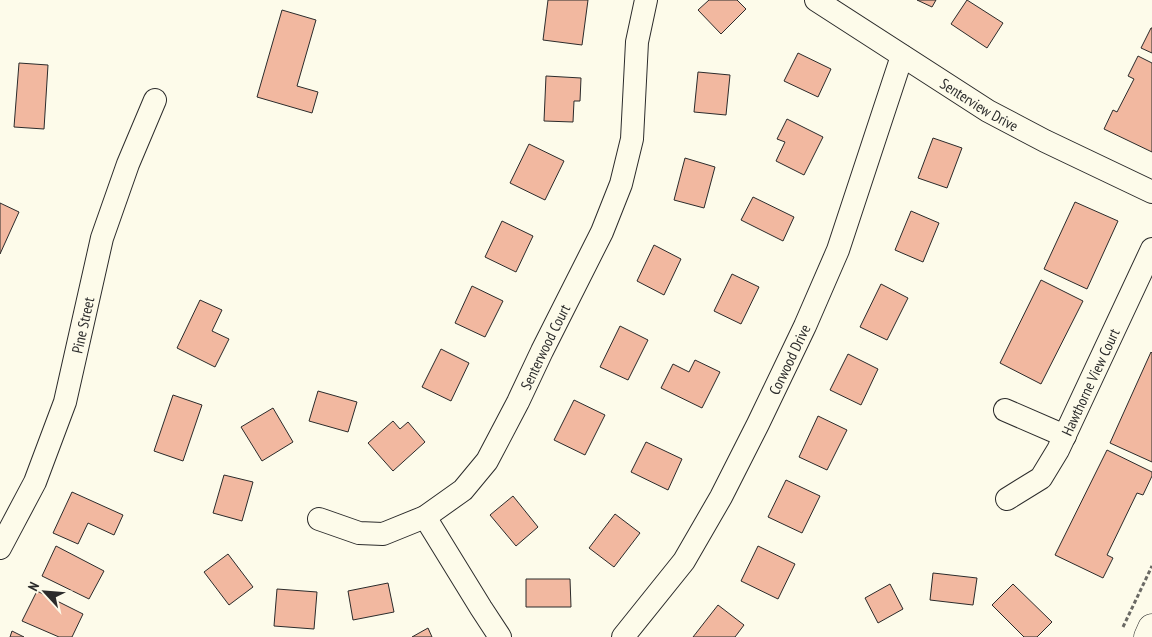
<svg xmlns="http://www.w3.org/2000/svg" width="1152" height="637" viewBox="0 0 1152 637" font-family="'PT Sans Narrow',sans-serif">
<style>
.building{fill:#f2b8a0;stroke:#2b2b2b}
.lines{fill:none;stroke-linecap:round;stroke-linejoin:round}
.minor-casing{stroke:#2b2b2b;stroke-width:24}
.highway-casing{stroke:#2b2b2b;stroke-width:29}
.path{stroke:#6a6964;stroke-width:3;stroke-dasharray:4 2.5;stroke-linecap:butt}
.minor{stroke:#fdfbea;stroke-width:22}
.highway{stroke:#fdfbea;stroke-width:28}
.labels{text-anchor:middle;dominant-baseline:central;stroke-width:4;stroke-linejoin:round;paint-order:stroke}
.street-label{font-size:15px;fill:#2b2b2b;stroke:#fdfbea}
</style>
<rect width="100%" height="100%" fill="#fdfbea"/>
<!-- building -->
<path class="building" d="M548 0H588L582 45 543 40Z
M709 0H737L746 9 721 34 698 10Z
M917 0H936L932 7Z
M967 0 1003 23 987 48 951 24Z
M282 10 316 20 297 86 318 92 312 113 257 97Z
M1151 28H1152V53L1141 48Z
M798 53 831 69 818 97 784 81Z
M1138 56 1152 63V152L1104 129 1113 110 1117 112 1134 79 1128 76Z
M19 63 48 65 44 129 14 127Z
M698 72 730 75 726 115 694 112Z
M546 76 581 78 580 101H574L573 122 544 121Z
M787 119 823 137 804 175 776 161 785 142 777 139Z
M933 138 962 148 947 188 918 178Z
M529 144 564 161 545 200 510 183Z
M685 158 715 167 704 208 674 200Z
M753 197 794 217 783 241 741 220Z
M1075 202 1118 221 1087 289 1044 269Z
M0 203 19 212 0 254Z
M911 211 939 223 923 262 895 250Z
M502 221 533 236 516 272 485 257Z
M654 245 681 259 664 295 637 281Z
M732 274 759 287 741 324 714 311Z
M1041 280 1083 301 1041 384 1000 363Z
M881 284 908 298 887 340 860 327Z
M472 286 503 301 485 337 455 323Z
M200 300 222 310 212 331 229 339 215 367 177 348Z
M620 326 648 340 628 380 600 367Z
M441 349 469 363 451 401 422 387Z
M1151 352 1152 353V462L1110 443Z
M848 354 878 369 861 405 830 390Z
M695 360 720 372 702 408 661 388 673 364 689 372Z
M318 391 357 402 348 432 309 421Z
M173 395 202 405 183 461 154 451Z
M574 400 605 415 585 455 554 440Z
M273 408 293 442 262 461 241 427Z
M818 416 847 430 827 470 799 457Z
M393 421 400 429 408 422 425 442 393 471 368 443Z
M646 442 682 459 668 490 631 472Z
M1107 450 1152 472V476L1143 495 1137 493 1107 555 1113 558 1103 578 1055 555Z
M224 475 253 482 242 521 213 513Z
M786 480 820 496 802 533 768 517Z
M72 492 123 515 114 535 88 523 78 544 53 533Z
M513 496 538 527 516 546 490 515Z
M615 514 640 533 614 567 589 548Z
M56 546 104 571 89 599 42 576Z
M758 546 795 564 778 599 741 581Z
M228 554 253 587 229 605 204 572Z
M933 573 977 578 973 605 930 600Z
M526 579H570L571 607H526Z
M388 583 394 612 353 620 348 591Z
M890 584 903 609 878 623 865 598Z
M1013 584 1052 622 1037 637H1024L992 605Z
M277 589 317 592 314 629 274 626Z
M37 591 83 614 72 637H59L22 621Z
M718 605 744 625 735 637H693Z
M428 628 432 637H412Z
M12 631 24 637H10Z"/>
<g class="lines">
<!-- minor casing -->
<g class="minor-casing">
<g id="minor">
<path id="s1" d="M816 0 988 111 1045 141 1152 192"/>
<path d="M1005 410 1065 436"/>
<path id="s2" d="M1007 499 1041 478 1058 450 1152 249"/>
<path d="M425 517 481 608 500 637"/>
<path id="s3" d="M319 519 359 533 383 534 425 517 463 490 487 461 518 402 542 351 602 232 621 184 632 139 637 42 646 0"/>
<path id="s4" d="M0 548 35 482 65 402 102 238 128 164 155 100"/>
<path id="s5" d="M623 637 684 561 721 497 758 424 805 326 838 250 902 56"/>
</g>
</g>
<!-- highway casing -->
<g class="highway-casing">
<path id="highway" d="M1148 637 1152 628"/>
</g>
<!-- path -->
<path class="path" d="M1123 627 1152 566"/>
<!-- minor -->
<use href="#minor" class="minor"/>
<!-- highway -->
<use href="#highway" class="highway"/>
</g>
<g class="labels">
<!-- street labels -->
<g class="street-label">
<text stroke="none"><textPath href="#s1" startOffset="194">Senterview Drive</textPath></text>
<text stroke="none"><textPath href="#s4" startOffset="239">Pine Street</textPath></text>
<text stroke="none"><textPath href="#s3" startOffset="324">Senterwood Court</textPath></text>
<text stroke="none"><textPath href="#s5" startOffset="325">Corwood Drive</textPath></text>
<text stroke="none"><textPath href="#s2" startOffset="148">Hawthorne View Court</textPath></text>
</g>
</g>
<!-- north arrow -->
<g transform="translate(45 592) rotate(296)" stroke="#fdfbea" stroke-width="4" paint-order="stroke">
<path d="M0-4L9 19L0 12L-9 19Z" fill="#2b2b2b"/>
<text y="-8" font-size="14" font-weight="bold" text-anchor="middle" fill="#2b2b2b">N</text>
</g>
</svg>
